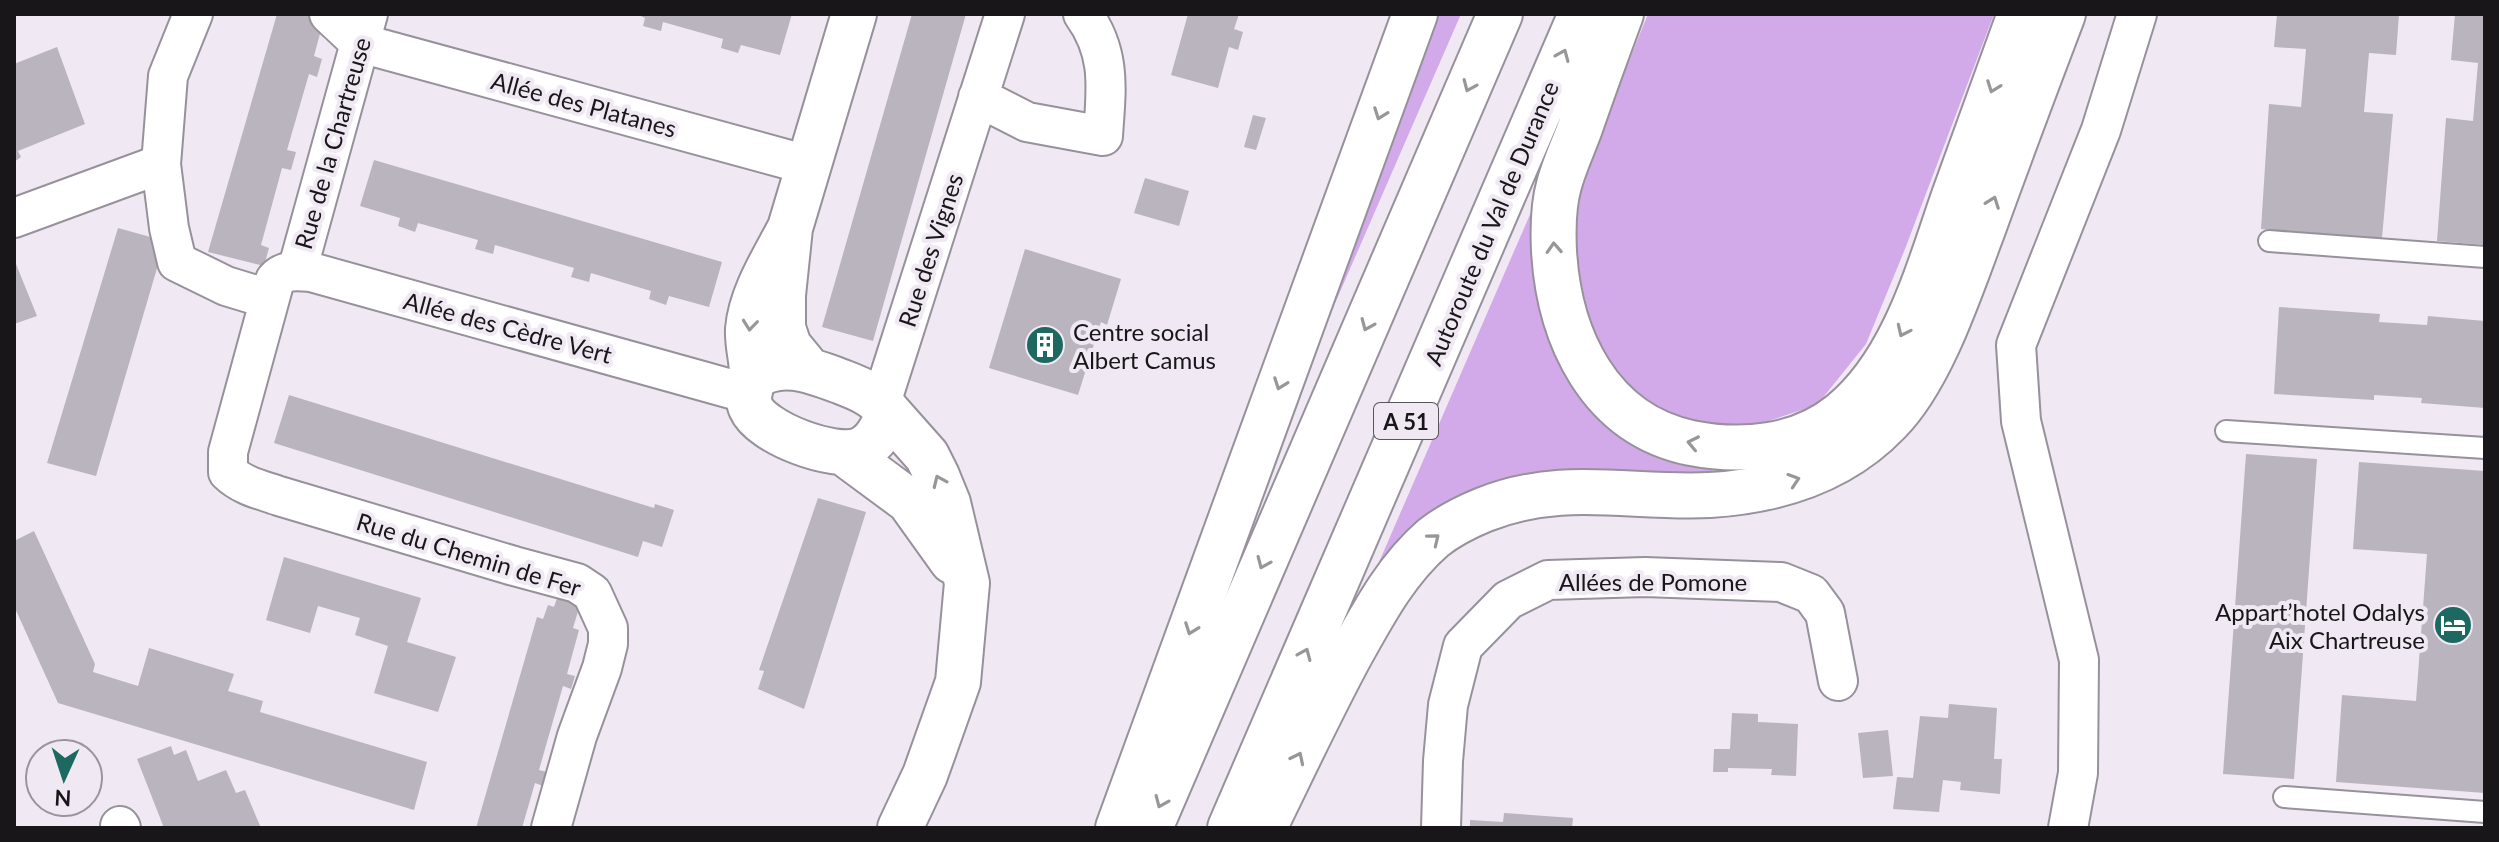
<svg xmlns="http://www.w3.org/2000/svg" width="2499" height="842" viewBox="0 0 2499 842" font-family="Lato,sans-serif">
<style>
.green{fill:#d2aae9}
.building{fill:#bab4be}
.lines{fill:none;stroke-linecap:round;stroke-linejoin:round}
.service-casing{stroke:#97919b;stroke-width:24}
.minor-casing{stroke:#97919b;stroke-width:42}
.tertiary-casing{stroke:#97919b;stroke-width:48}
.trunk-casing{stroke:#97919b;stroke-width:48}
.motorway-casing{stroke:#97919b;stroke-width:48}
.service{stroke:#fff;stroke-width:20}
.minor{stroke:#fff;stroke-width:38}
.tertiary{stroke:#fff;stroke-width:44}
.trunk{stroke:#fff;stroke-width:44}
.motorway{stroke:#fff;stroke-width:44}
.oneway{stroke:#979698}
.labels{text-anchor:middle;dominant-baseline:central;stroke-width:8;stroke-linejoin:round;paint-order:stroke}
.shield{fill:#f0e9f4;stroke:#59555b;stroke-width:2}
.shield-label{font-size:22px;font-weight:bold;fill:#181619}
.street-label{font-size:24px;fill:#181619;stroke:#f0e9f4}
.poi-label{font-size:24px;fill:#181619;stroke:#f0e9f4;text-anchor:start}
</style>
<rect width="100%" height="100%" fill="#f0e9f4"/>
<!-- green -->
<path class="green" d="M1436 14H1461L1302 379Z
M1648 14H1994L1905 249 1866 344 1817 405 1741 430 1710 473H1592L1373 576 1538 196 1608 112Z"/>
<!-- building -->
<path class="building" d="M277 14H307L324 19 314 56 322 59 317 77 309 74 287 150 296 152 291 170 282 168 261 245 269 248 264 266 208 252Z
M636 14H792L780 55 741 45 738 53 721 48 723 39 663 22 661 31 643 26 645 18Z
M912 14H966L873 341 822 327Z
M1188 14H1239L1234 29 1243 32 1238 50 1229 47 1218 88 1171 75Z
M2277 14H2399L2396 55 2369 53 2364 112 2393 114 2382 238 2261 229 2269 104 2301 107 2306 49 2274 47Z
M2455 14H2485V245L2437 241 2446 118 2473 121 2478 63 2451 60Z
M57 47 85 124 18 151 21 157 14 162V64Z
M1253 115 1266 118 1256 150 1244 147Z
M374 160 722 262 709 307 669 296 666 305 649 299 651 291 591 273 589 282 571 277 574 268 495 245 493 254 475 249 478 240 418 223 415 232 398 226 400 218 360 206Z
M1145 178 1189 191 1179 226 1134 213Z
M118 228 165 241 96 476 47 463Z
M1025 249 1121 279 1107 325 1101 322 1078 395 989 368Z
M14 259 37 316 14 324Z
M2279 307 2380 314 2379 322 2427 325 2428 316 2485 321V408L2421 403 2422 398 2374 395V400L2274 394Z
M289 395 654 508 655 504 674 510 662 547 643 541 638 557 274 443Z
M2246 454 2317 459 2294 779 2223 774Z
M2359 462 2485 471V793L2336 782 2342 695 2416 701 2427 554 2353 549Z
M818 498 866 512 804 709 758 689 764 671 759 670Z
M34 531 95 664 93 672 138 686 149 648 234 674 228 691 263 701 260 712 427 762 414 810 58 703 14 606V541Z
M284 557 421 598 407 642 456 657 438 712 374 693 388 646 355 635 360 618 318 606 310 633 266 620Z
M559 592 582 598 573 628 579 630 567 674 575 676 571 689 563 686 539 770 547 772 543 786 535 783 522 828H476L537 617 543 619 548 605 554 607Z
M1949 704 1997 708 1994 759H2002L2000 794 1960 790 1961 782 1943 780 1939 812 1893 809 1897 777 1913 778 1920 716 1948 718Z
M1732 713 1758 714V722L1798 724 1796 776 1771 775 1772 769 1728 768V772H1713L1714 749H1730Z
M1888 730 1893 776 1863 778 1858 733Z
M171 746 174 755 186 750 198 781 226 770 236 793 245 790 261 828H164L137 759Z
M1504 813 1573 818 1572 828H1470V820L1503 822Z"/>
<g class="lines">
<!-- service casing -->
<g class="service-casing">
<path id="service" d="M2269 241 2485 257
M2226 431 2485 448
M2284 797 2485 812"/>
</g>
<!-- minor casing -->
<g class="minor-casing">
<path id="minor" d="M193 14 168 76 161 164 169 228 177 262 226 286 269 299
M329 14 360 43 808 165
M978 97 1027 122 1103 136C1106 90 1112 54 1083 14
M14 218 161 164
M297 271 368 14
M881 403 1005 14
M120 826 121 828
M551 828 577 736 602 668 608 644V628L592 593 577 583 514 566 279 496C262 490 242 486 228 472V452L275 280C284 269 298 271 311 272L749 394
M1441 828 1443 761 1448 705 1463 646 1508 600 1548 580 1645 577 1781 582 1811 594 1825 613 1838 681
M2068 828 2078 773 2079 660 2021 421 2016 345 2101 130 2137 14"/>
</g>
<!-- tertiary casing -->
<g class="tertiary-casing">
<path id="tertiary" d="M808 369 789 346 783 328V295L790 228 854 14
M752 379C779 357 813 371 842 382 860 389 876 395 888 412 883 428 876 443 860 450 834 460 762 433 751 408 746 397 752 389 752 378 753 362 747 346 748 329 751 294 774 259 790 228
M888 412 927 456 937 476 948 503 967 583 958 682 925 775 900 828
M844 453 909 501 952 561"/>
</g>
<!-- trunk casing -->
<g class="trunk-casing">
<path id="trunk" d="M1118 828 1415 14
M1264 828C1292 771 1319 713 1349 657 1373 614 1396 570 1433 538 1448 526 1466 517 1483 510 1562 478 1630 499 1710 495 1776 491 1841 471 1888 422 1932 378 1961 287 1983 229 2009 157 2036 85 2063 14"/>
</g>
<!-- motorway casing -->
<g class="motorway-casing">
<path id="motorway" d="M1621 14C1607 52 1593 90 1580 128 1573 147 1564 166 1559 185 1553 206 1553 230 1554 251 1559 337 1599 424 1691 443 1742 453 1799 448 1841 414 1904 363 1928 270 1954 196 1976 135 1998 75 2020 14
M1150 828 1500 14
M1230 828 1581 14"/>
</g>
<!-- service -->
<use href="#service" class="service"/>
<!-- minor -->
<use href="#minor" class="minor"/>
<!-- tertiary -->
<use href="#tertiary" class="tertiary"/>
<!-- trunk -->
<use href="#trunk" class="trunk"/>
<!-- motorway -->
<use href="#motorway" class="motorway"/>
</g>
<!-- one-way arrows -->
<defs><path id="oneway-chevron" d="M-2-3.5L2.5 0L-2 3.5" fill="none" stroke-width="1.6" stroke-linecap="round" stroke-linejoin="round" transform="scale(2)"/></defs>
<g class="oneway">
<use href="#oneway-chevron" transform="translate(1563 55) rotate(-67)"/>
<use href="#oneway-chevron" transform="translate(1469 86) rotate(113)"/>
<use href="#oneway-chevron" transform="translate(1993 87) rotate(110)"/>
<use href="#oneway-chevron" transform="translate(1380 114) rotate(110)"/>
<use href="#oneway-chevron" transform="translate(1993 202) rotate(-70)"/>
<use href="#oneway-chevron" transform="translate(1554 248) rotate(-93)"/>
<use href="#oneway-chevron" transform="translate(750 325) rotate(96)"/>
<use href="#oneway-chevron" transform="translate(1367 325) rotate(113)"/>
<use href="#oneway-chevron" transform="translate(1903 331) rotate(115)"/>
<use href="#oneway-chevron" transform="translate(1280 384) rotate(110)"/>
<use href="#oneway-chevron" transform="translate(1693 443) rotate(-168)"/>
<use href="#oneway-chevron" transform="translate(1794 480) rotate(-18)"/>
<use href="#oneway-chevron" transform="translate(939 481) rotate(-114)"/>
<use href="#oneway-chevron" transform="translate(1434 539) rotate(-39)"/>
<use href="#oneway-chevron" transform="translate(1263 563) rotate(113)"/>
<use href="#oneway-chevron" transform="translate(1191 629) rotate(110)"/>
<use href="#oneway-chevron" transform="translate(1305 654) rotate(-67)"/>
<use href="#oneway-chevron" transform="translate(1298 758) rotate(-64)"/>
<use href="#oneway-chevron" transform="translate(1161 802) rotate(113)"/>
</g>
<!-- icons -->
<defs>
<g id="building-disc" transform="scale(2)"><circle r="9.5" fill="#1d6861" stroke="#f0e9f4"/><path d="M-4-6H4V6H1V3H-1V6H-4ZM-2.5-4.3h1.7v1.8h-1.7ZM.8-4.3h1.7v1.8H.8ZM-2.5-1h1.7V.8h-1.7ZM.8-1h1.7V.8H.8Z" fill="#fff"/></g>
<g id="hotel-disc" transform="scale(2)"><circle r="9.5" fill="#1d6861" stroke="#f0e9f4"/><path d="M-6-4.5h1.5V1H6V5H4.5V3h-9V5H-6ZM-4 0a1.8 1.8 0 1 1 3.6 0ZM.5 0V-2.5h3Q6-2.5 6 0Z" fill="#fff"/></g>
</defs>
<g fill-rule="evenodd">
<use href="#building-disc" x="1045" y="345"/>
<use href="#hotel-disc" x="2453" y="625"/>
</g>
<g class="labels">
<!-- shield labels -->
<rect class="shield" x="1374" y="403" width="64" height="36" rx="6"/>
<g class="shield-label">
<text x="1406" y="421">A 51</text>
</g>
<!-- street labels -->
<g class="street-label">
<text transform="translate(584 104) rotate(15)">Allée des Platanes</text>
<text transform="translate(332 143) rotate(-74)">Rue de la Chartreuse</text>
<text transform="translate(1491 223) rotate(-67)">Autoroute du Val de Durance</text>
<text transform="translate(930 250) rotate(-72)">Rue des Vignes</text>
<text transform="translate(508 327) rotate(15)">Allée des Cèdre Vert</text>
<text transform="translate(469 554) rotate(17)">Rue du Chemin de Fer</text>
<text x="1653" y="581">Allées de Pomone</text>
</g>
<!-- poi labels -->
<g class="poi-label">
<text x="1073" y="331">Centre social<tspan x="1073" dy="28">Albert Camus</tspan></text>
<text x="2425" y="611" text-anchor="end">Appart’hotel Odalys<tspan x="2425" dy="28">Aix Chartreuse</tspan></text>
</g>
</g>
<!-- border -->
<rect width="2499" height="842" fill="none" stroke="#181619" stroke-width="32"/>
<!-- north arrow -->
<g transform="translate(64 778) rotate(183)"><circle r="38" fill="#f0e9f4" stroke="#9a959c" stroke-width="2"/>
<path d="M0-6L14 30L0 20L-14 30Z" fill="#1d6861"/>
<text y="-12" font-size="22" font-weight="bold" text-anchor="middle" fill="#181619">N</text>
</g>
</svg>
